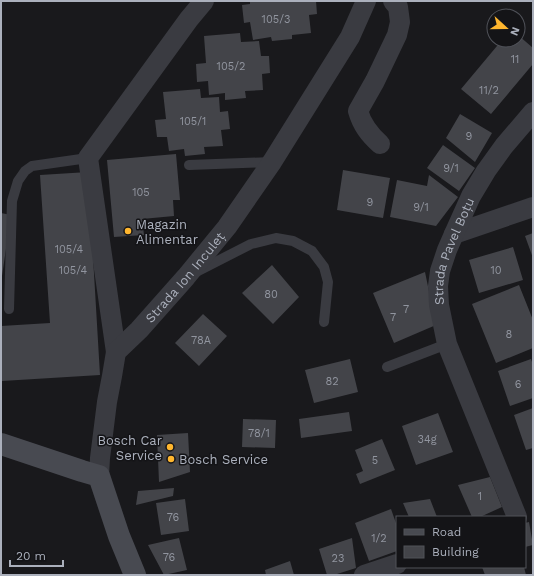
<svg xmlns="http://www.w3.org/2000/svg" width="534" height="576" viewBox="0 0 534 576" font-family="'Work Sans',sans-serif">
<style>
.building{fill:#434449}
.lines{fill:none;stroke-linecap:round;stroke-linejoin:round}
.service{stroke:#3a3b41;stroke-width:10}
.minor{stroke:#3a3b41;stroke-width:20}
.secondary{stroke:#484a51;stroke-width:22}
.poi-dot{fill:#ffb62e;stroke:#141417;stroke-width:1.5}
.labels{text-anchor:middle;dominant-baseline:central;stroke-width:3;stroke-linejoin:round;paint-order:stroke}
.number-label{font-size:11px;fill:#91959f}
.poi-label{font-size:13px;fill:#abb0bc;stroke:#141417;text-anchor:start}
.street-label{font-size:13px;fill:#abb0bc;stroke:#141417}
</style>
<rect width="100%" height="100%" fill="#19191c"/>
<!-- building -->
<path class="building" d="M250 1H316L317 14 309 15 311 33 292 35V39L272 41 271 37 253 40 250 22 244 23 242 5 250 4Z
M240 33 241 42 259 41 261 56H269L270 73 262 74 263 90 245 91 246 98 225 100V93L209 95 208 81 197 82 196 64 206 63 204 36Z
M518 35 533 48V64L491 114 461 89 502 40H518Z
M200 89 201 98 219 97 220 112 228 111 230 129 221 130 223 146 204 147 205 154 185 156 184 149 169 151 167 137H157L155 120 166 119 163 92Z
M460 114 492 133 475 162 446 138Z
M443 145 475 168 459 191 427 168Z
M176 154 180 200H173L174 216 142 219 144 235 114 237 107 160Z
M343 170 390 178 383 218 337 210Z
M88 172 100 375 2 381 1 362V326L50 323 40 175Z
M429 175 458 197 436 226 390 217 397 180 427 186Z
M1 213 11 215 2 276H1Z
M533 233V258L525 236Z
M513 247 523 280 479 293 469 260Z
M272 265 299 297 273 324 242 293Z
M425 272 436 325 394 343 373 293Z
M519 285 533 320V348L496 363 472 304Z
M203 314 227 336 199 366 175 343Z
M350 359 358 392 314 403 305 370Z
M531 359 533 365V398L510 406 498 371Z
M533 408V448L526 450 514 415Z
M349 412 352 431 301 438 299 419Z
M438 413 453 452 416 465 402 426Z
M243 419 276 420 275 448 242 447Z
M188 433 190 472 159 482 157 435Z
M382 439 395 470 360 484 356 474 363 471 355 450Z
M490 477 502 507 480 517H472L458 485Z
M174 488 173 496 136 505 138 491Z
M185 499 189 531 161 535 156 503Z
M430 499 437 517H409L403 503Z
M391 509 397 526V551L369 561 355 523Z
M529 522 533 545 525 547V523Z
M179 538 187 570 164 575 148 545Z
M352 538 356 568 334 575H327L319 549Z
M290 561 294 575H266L265 570Z
M482 567H524L526 575H485Z"/>
<g class="lines">
<!-- service -->
<path class="service" d="M189 165 272 162
M198 271 251 244 276 238 293 241 312 251 324 267 328 282 324 322
M9 309 12 201 18 181 25 171 32 166 88 158
M387 367 447 344"/>
<!-- minor -->
<g class="minor">
<path d="M380 144C369 134 362 125 358 111L375 81 397 35 400 22 398 7 393 1"/>
<path d="M454 234 533 207"/>
<path d="M116 352 88 158 189 19 204 1"/>
<path id="s1" d="M99 476 100 458 107 402 112 376 116 352 139 330 186 277 227 227 272 162 350 37 366 1"/>
<path id="s2" d="M517 517 447 344 439 305 438 286 440 271 447 250 454 234 471 196 486 171 504 146 533 112"/>
<path d="M364 575 397 564"/>
</g>
<!-- secondary -->
<path class="secondary" d="M1 444 82 471 99 476 119 536 135 575"/>
</g>
<!-- markers -->
<g class="poi-dot">
<circle cx="128" cy="231" r="4"/>
<circle cx="170" cy="447" r="4"/>
<circle cx="171" cy="459" r="4"/>
</g>
<g class="labels">
<!-- number labels -->
<g class="number-label">
<text x="276" y="19">105/3</text>
<text x="515" y="59">11</text>
<text x="231" y="66">105/2</text>
<text x="489" y="90">11/2</text>
<text x="193" y="121">105/1</text>
<text x="469" y="136">9</text>
<text x="451" y="168">9/1</text>
<text x="141" y="192">105</text>
<text x="370" y="202">9</text>
<text x="421" y="207">9/1</text>
<text x="69" y="249">105/4</text>
<text x="73" y="270">105/4</text>
<text x="496" y="270">10</text>
<text x="271" y="294">80</text>
<text x="406" y="309">7</text>
<text x="393" y="317">7</text>
<text x="509" y="334">8</text>
<text x="201" y="340">78A</text>
<text x="332" y="381">82</text>
<text x="518" y="384">6</text>
<text x="259" y="433">78/1</text>
<text x="427" y="439">34g</text>
<text x="375" y="460">5</text>
<text x="480" y="496">1</text>
<text x="173" y="517">76</text>
<text x="379" y="538">1/2</text>
<text x="169" y="557">76</text>
<text x="338" y="558">23</text>
</g>
<!-- poi labels -->
<g class="poi-label">
<text x="136" y="224">Magazin<tspan x="136" dy="15">Alimentar</tspan></text>
<text x="162" y="440" text-anchor="end">Bosch Car<tspan x="162" dy="15">Service</tspan></text>
<text x="179" y="459">Bosch Service</text>
</g>
<!-- street labels -->
<g class="street-label">
<text stroke="none"><textPath href="#s2" startOffset="283">Strada Pavel Boțu</textPath></text>
<text stroke="none"><textPath href="#s1" startOffset="227">Strada Ion Inculeț</textPath></text>
</g>
</g>
<!-- border -->
<rect width="534" height="576" fill="none" stroke="#abb0bc" stroke-width="4"/>
<!-- legend -->
<rect x="396" y="516" width="130" height="52" fill="#141417" stroke="#505259"/>
<rect x="404" y="529" width="20" height="6" fill="#484a51" stroke="#505259"/>
<text x="432" y="536" font-size="12" fill="#abb0bc">Road</text>
<rect x="404" y="546" width="20" height="12" fill="#434449" stroke="#505259"/>
<text x="432" y="556" font-size="12" fill="#abb0bc">Building</text>
<!-- north arrow -->
<g transform="translate(506 28) rotate(111)"><circle r="19" fill="#141417" stroke="#505259"/>
<path d="M0-3L7 15L0 10L-7 15Z" fill="#ffb62e"/>
<text y="-6" font-size="11" font-weight="bold" text-anchor="middle" fill="#abb0bc">N</text>
</g>
<!-- scale -->
<path d="M10 560v6h53v-6" fill="none" stroke="#abb0bc" stroke-width="2"/>
<text x="16" y="560" font-size="12" fill="#abb0bc" stroke="#141417" stroke-width="3" paint-order="stroke">20 m</text>
</svg>
